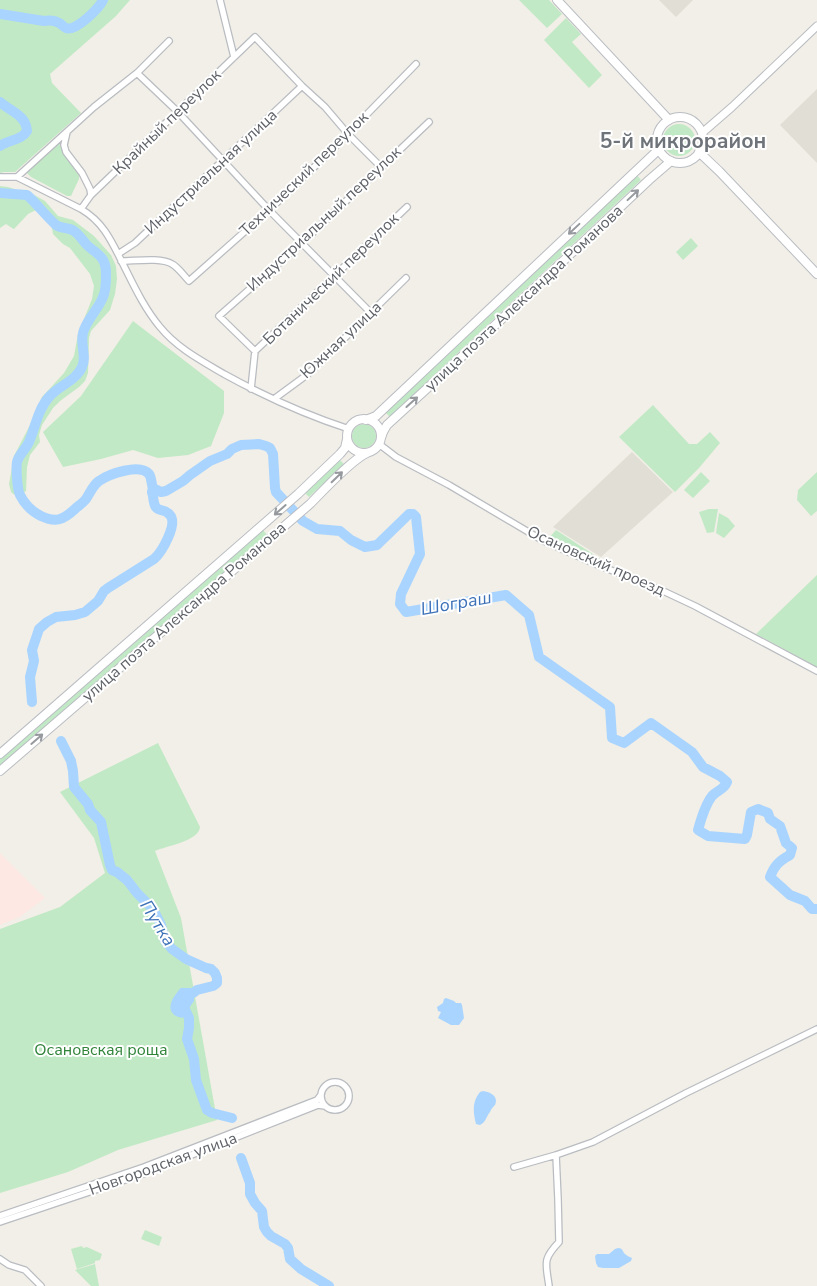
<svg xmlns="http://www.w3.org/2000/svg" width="817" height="1286" viewBox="0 0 817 1286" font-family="'Nunito Sans',sans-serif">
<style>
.education{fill:#e1ded5}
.medical{fill:#fde8e4}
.green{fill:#c2e9c5}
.water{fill:#a9d4ff}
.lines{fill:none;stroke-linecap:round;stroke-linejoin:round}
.river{stroke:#a9d4ff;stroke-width:10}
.minor-casing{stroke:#b9bcc1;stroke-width:8}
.tertiary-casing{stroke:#b9bcc1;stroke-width:9}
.secondary-casing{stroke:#babdc3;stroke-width:10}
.minor{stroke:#fff;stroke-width:5.5}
.tertiary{stroke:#fff;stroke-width:7}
.secondary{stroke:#fff;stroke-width:8}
.oneway{stroke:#96999d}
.labels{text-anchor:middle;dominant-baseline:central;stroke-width:4;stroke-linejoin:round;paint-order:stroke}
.street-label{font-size:16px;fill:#5e6268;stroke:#fff}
.park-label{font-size:16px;fill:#30843a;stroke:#fff}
.water-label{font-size:18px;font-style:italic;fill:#3e72b8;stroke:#fff}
.district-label{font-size:21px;font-weight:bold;fill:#6f747a;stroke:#fff}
</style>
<rect width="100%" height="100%" fill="#f1efe7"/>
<!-- education -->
<path class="education" d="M659 0H693L676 17Z
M817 89V163L780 125Z
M632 452 673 492 601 557 553 527Z"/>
<!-- medical -->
<path class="medical" d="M0 853 45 898 20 917 0 925Z"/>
<!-- green -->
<path class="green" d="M0 0H130L116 16 50 74 52 83 81 113 15 172H4L0 173Z
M519 0H549L562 14 547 28Z
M566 18 581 34 572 42 602 75 589 88 544 40Z
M663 140a16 16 0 1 1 32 0a16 16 0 1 1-32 0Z
M59 143 69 162 79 174V179L71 196H67L31 177 27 173V171Z
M636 174 641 180 390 417 384 411Z
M0 186 8 187 36 196 45 201 58 216 73 220 94 236 111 255 116 266 117 279 115 294 110 310 91 331 89 338 88 373 85 381 79 387 60 401 53 408 42 425 39 435 40 442 30 455 27 467 26 491C21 496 16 497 11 492L9 484 14 456 31 423 42 397 64 373 74 356 78 334 92 299 94 286 90 274 70 248 63 244 53 234 51 222 43 214 36 210 28 214 14 229 12 228 6 224 0 228Z
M691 238 698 246 683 260 676 252Z
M133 321 224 391V413L211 446 188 455 158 458 133 450 101 459 63 467 43 432 81 396Z
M653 405 689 444H697L710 432 720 443 699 468 675 492 619 437Z
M352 436a12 12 0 1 1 24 0a12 12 0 1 1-24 0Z
M339 459 344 464 309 497 304 492Z
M701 472 710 481 693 498 684 490Z
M817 472V511L811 516 797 500 798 490Z
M709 509H718L714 532 707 533 699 512Z
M719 513 728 518 735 526 724 538 716 533Z
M263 530 267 535 0 768V759Z
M556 530 602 560 600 563 548 539Z
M817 575V667L756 634Z
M158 743 200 827C199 841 166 846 155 851L181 918 217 1120 118 1150 68 1172 0 1193V929L60 907 105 873 94 838 60 792Z
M145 1230 162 1237 159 1246 141 1239Z
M82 1246 83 1248 87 1247 102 1254 100 1260 95 1261V1263L77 1269 71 1249Z
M95 1264 99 1286H91L75 1270Z"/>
<!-- water -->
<path class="water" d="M181 988 191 991 194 995V1001L182 1018C163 1014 171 998 181 988Z
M446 998 454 1001 456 1003H461L462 1005 464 1018 459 1025H451L438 1018 441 1012 438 1011 437 1007 443 1003 444 999Z
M483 1091C490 1092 499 1096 495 1105 493 1107 491 1109 490 1112 486 1117 486 1122 480 1125L476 1124C473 1112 472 1102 480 1092Z
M618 1248C623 1248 622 1251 625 1254 627 1256 630 1257 632 1258L631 1261 619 1268H603L598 1267 596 1263 595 1256 597 1254H609L615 1249Z"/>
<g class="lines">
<!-- river -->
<path class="river" d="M0 14 44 21C49 20 54 20 59 23 62 24 63 27 66 28 76 32 99 8 103 0
M0 102C10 111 26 115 27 131 21 141 9 139 0 146
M0 193 27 195C37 204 46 216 56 225 61 229 69 227 74 231 79 234 82 240 87 245 92 250 99 253 103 260 106 265 106 269 106 275 106 282 106 291 103 297 98 310 86 320 83 333 80 344 87 357 82 367 76 381 58 386 49 397 38 409 35 428 29 442 26 449 19 454 17 462 16 468 17 489 20 495 25 505 31 511 41 516 56 523 63 520 75 509 78 506 83 503 86 499 90 493 93 485 99 481 109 474 140 463 149 474 152 478 151 484 153 488L161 492 166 491 183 481 190 475 210 461 227 454 232 449 241 445 259 444 266 446 270 448 273 454 275 488 276 492 303 521 317 529 340 531 351 540 365 547 377 545 409 514H413L416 517 420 554 401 594 400 604 406 612 506 595 529 615 539 657 610 707 612 738 624 743 651 723 692 752 703 767 720 776 727 782C724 790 717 790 712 796 705 805 701 819 698 830L708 836 745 839 747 835 751 812 758 809 768 813 770 819 780 826 786 843 792 848 790 855C779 861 774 866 770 877L790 895 805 901 812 909H817
M32 702 30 677 34 661 32 650 39 629 47 622 56 617 75 615 85 612 98 601 104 591 108 588 154 559C162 552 178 524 170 515 162 505 155 517 153 496 152 490 151 495 153 488
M61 741 71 761 73 771 74 787 88 804 90 810 101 822 110 865 112 870 117 872 127 880 137 893 153 909 161 925 165 941 172 949 186 959 206 968 211 969 215 973 217 978V983L213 986 197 990 193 993H183L180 998 189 1018V1028L187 1039 194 1059 196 1080 207 1110 212 1113 232 1118
M241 1158 250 1183V1194L255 1203 262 1211 264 1227 267 1232 271 1236 285 1244 288 1248 290 1259 301 1269 329 1286"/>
<!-- minor casing -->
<g class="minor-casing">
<path id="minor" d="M220 0 234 57
M137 73 177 111 269 210 371 313
M67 132 64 145 66 152 82 173 90 189 91 195
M0 177H17L81 209C103 222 111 240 122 262 133 284 144 308 160 327 177 348 202 361 224 374 264 396 306 415 349 429
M17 177 94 107 137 73 169 41
M81 209 91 195 255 37 302 86 325 107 348 134 381 167
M118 254 135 243 302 86
M121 261C135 261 161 257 172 264 179 268 184 276 189 281L269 210 330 152 416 64
M255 351 407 207
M251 389 255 351 219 316 302 243 429 122
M274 399 308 374 406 278
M379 444 396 457 449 485 542 540 598 565 661 590 695 606 817 671
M321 1096a14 14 0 1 1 28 0a14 14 0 1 1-28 0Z
M514 1167 556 1155 593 1142 686 1093 817 1029
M0 1216 144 1167 317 1100 321 1095
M0 1222 146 1173 318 1105 325 1106
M0 1259 9 1265 25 1270 41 1286
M549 1286C546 1263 542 1260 559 1242L558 1199 556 1155"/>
</g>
<!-- tertiary casing -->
<g class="tertiary-casing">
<path id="tertiary" d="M702 133 732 107 817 26"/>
</g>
<!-- secondary casing -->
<g class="secondary-casing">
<path id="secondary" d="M557 0 669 120
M657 140a23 23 0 1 1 46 0a23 23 0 1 1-46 0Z
M699 152 719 171 817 274
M347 436a17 17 0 1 1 34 0a17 17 0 1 1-34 0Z
M366 420 376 416 655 153 657 150 658 146
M381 438 383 432 387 425 457 361 649 180 671 161
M0 754 298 494 340 454 345 448 347 439
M0 771 310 504C323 491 351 460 367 453"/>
</g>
<!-- minor -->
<use href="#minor" class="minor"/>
<!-- tertiary -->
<use href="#tertiary" class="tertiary"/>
<!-- secondary -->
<use href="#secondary" class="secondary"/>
</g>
<!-- one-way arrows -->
<defs><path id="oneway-shaft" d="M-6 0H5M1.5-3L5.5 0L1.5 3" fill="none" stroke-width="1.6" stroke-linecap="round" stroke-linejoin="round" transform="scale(1.25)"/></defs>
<g class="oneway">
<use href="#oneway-shaft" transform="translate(633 195) rotate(-43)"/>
<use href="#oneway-shaft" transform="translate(574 229) rotate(137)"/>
<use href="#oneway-shaft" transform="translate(412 402) rotate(-42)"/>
<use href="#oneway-shaft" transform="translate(337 477) rotate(-44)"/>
<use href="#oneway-shaft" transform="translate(280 510) rotate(139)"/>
<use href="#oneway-shaft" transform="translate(37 739) rotate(-41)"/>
</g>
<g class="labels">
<!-- street labels -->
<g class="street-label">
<text transform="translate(167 122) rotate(-44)">Крайный переулок</text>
<text transform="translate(211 172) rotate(-43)">Индустриальная улица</text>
<text transform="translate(304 174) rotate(-44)">Технический переулок</text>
<text transform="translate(324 219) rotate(-43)">Индустриальный переулок</text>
<text transform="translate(331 279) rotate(-44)">Ботанический переулок</text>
<text transform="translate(524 298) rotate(-43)">улица поэта Александра Романова</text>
<text transform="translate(341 340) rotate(-43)">Южная улица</text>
<text transform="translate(596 561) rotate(24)">Осановский проезд</text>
<text transform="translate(184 612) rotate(-41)">улица поэта Александра Романова</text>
<text transform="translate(163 1164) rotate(-20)">Новгородская улица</text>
</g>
<!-- park labels -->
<g class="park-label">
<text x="101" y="1050">Осановская роща</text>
</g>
<!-- water labels -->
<g class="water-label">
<text transform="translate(456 603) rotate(-10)">Шограш</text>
<text transform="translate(158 923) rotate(58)">Путка</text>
</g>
<!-- district labels -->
<g class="district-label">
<text x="683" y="141">5-й микрорайон</text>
</g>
</g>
</svg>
